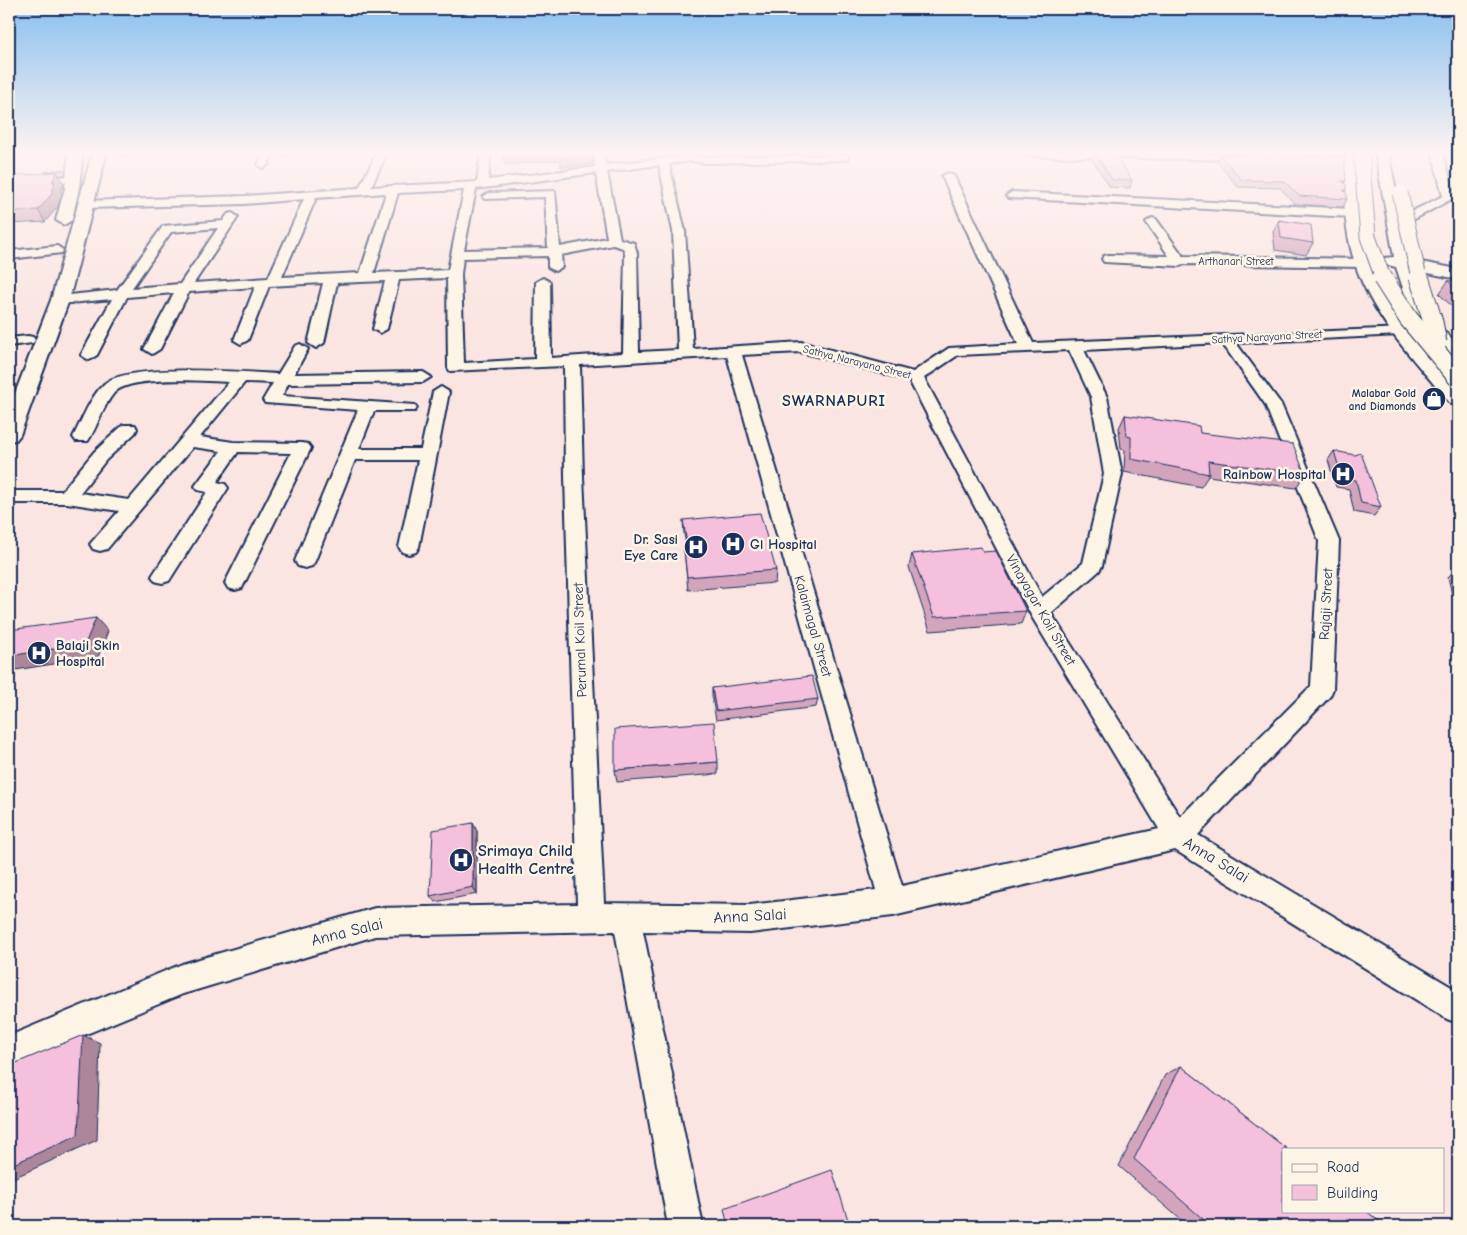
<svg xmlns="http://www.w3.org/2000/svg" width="1467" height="1235" viewBox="0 0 1467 1235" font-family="'Comic Neue',sans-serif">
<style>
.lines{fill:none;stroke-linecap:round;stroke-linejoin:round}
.minor-casing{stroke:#1b2f5e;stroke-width:4}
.major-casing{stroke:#1b2f5e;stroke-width:4}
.minor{fill:#fcf5e5;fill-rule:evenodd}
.major{fill:#fcf5e5;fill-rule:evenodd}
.major-bridge-far1-casing{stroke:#1b2f5e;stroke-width:17;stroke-linecap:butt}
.major-bridge-casing{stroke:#1b2f5e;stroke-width:21;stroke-linecap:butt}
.major-bridge-far1{stroke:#fcf5e5;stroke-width:15}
.major-bridge{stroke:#fcf5e5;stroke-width:19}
.wall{fill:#d3a5bd;stroke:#1b2f5e}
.shaded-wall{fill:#ac869a;stroke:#1b2f5e}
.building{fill:#f5c0dc;stroke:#1b2f5e}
.labels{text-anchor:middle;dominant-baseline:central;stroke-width:5;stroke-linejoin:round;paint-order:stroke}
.far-street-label{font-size:11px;fill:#1b2f5e;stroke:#fcf5e5}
.far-poi-label{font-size:11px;font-weight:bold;fill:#1b2f5e;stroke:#fcf5e5;text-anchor:end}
.poi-label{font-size:14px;font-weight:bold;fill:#1b2f5e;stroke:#fcf5e5;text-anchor:end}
.street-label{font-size:14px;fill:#1b2f5e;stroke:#fcf5e5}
.far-district-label{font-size:16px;font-weight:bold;letter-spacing:1px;fill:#1b2f5e;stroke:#fcf5e5}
.near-poi-label{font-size:16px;font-weight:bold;fill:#1b2f5e;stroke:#fcf5e5;text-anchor:start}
.near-street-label{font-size:16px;fill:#1b2f5e;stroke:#fcf5e5}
</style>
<rect width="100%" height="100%" fill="#fae5e2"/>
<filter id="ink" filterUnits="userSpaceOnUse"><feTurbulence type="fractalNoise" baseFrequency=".02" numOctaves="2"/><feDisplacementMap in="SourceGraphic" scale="10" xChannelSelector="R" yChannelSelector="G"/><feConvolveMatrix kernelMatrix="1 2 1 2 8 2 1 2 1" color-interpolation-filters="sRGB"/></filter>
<g filter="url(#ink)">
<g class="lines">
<!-- minor casing -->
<g class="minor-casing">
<path id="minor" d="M264 151H274L268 165 263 168 258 165Z
M378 151H388L371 187 477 182 481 151H491L488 180 595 167 593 151H603L606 165 691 155 706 157 848 155V159L844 160 706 163 691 161 669 164 685 231 693 349 801 342 913 372 949 348 1018 344 942 176 948 173 954 176 1033 343 1405 328 1407 331 1405 334 1400 335 1236 343 1281 404 1339 541 1333 689 1330 696 1198 835 1458 991V1023L1447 1019 1175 850 893 916 750 933 643 931 703 1226H668L615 931 375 936 183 994 9 1066V1036L182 964 375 908 577 904 565 477 564 366 450 371 448 368 447 278 399 280 387 329 380 333 373 329 385 281 337 283 324 343 316 348 308 343 323 283 269 286 248 340 241 344 234 340 255 287 189 292 160 349 152 354 144 349 174 293 127 297 97 355 89 360 81 355 112 299 60 304 53 300 60 296 117 290 163 226 223 221 228 214 232 213 238 217 194 283 268 278 304 199 244 204 85 208 79 204 81 201 244 196 359 188ZM659 165 673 231 678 350 639 352 637 253 634 243 620 239 607 172ZM596 173 607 238 560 247 555 191 489 193 483 197 485 199 545 197 548 248 464 250 476 189ZM464 190 448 270 374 273 398 193ZM386 193 360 273 282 277 316 198ZM218 228 180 284 132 288 171 232ZM613 245 623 248 625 253 623 353 551 358 550 282 543 278 536 282 535 359 464 363 461 274 463 258 548 256V267L555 271 562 267 561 255ZM1222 343 1265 404 1319 541 1311 686 1180 817 1051 613 1099 571 1102 566 1122 474 1107 397 1084 350ZM1069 350 1091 397 1104 474 1083 563 1042 597 924 378 958 355ZM801 352 909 380 1032 617 1159 829 902 886 742 355ZM727 356 876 890 750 905 604 903 583 477 580 365Z
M1030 151 1247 154 1252 157 1247 160 1026 156V152Z
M1432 151H1442L1455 197 1400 227H1392L1390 224 1392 221 1443 196Z
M71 176 77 179 75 181 9 186V180Z
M1012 192 1352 209 1358 213 1352 217 1008 198 1006 196Z
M1152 218 1156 219 1183 256 1362 259 1369 263 1362 267 1185 264 1180 266 1104 262 1102 259 1104 256 1109 255 1169 256 1146 222Z
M57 246 63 250 62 253 9 259V251Z
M28 336 33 337 35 340 33 343 9 346V338Z
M300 344 308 349 294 374 423 372 431 377 423 382 288 384 282 396 415 405 417 408 415 411H374L359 449H421L433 392 441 387 449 392 419 547 416 552 409 554 402 552 399 547 418 460H355L315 561 312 566 305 568 298 566 295 561 358 410 265 403 263 400 273 383 245 382 200 437 233 442 302 443 308 444 311 448 242 588 235 590 228 588 225 583 291 453 238 452 217 482 225 484 228 488 169 581 162 583 155 581 152 576 207 492 198 490 195 486 221 451 193 447 107 549 100 551 93 549 90 544 119 511 67 503H9V491H62L94 452 123 425H135L137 429 135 433 106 460 80 493 129 500 229 382C205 381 129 375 114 393 102 407 98 426 88 441H76L73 437C82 420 90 397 104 384 126 363 245 372 278 374L295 346Z"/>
</g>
<!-- major casing -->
<g class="major-casing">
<path id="major" d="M69 151H83L79 188 72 220 64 225 56 220 65 188Z
M93 151H107L69 300 20 435 16 440 9 441V409L51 300Z
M1341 151H1355C1358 184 1358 217 1367 249 1381 304 1422 347 1458 388V406L1451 404C1412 358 1365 310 1351 249 1343 217 1344 184 1341 151Z
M1375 151H1388L1410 260 1458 269V279L1413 270 1431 319 1458 344V360L1451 358 1423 333 1413 319 1396 267 1384 264 1382 261 1384 258 1394 257Z"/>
</g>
<!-- minor -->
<use href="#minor" class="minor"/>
<!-- major -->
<use href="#major" class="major"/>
<!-- major-bridge-far1 casing -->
<g class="major-bridge-far1-casing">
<path id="major-bridge-far1" d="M1361 151 1368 237 1383 278
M1400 193 1419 278"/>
</g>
<!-- major-bridge casing -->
<g class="major-bridge-casing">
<path id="major-bridge" d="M1382 277 1408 318 1458 378
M1419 277 1433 322 1437 343"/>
</g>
<!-- major-bridge-far1 -->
<use href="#major-bridge-far1" class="major-bridge-far1"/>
<!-- major-bridge -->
<use href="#major-bridge" class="major-bridge"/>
</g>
<!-- wall -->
<path class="wall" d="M1450 151H1458V177Z
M1094 152 1132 180 1130 188 1110 187 1092 159Z
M1220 155 1346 181 1344 184 1346 190 1345 193 1347 199 1343 207 1295 204 1280 188 1238 187 1217 162Z
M63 169 65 172V175H58L64 184 60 191 62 193 58 206 45 222 9 224V180L46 173 45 172Z
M1279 220 1313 243 1306 255 1275 250 1273 232Z
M1448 281H1458V312L1439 294Z
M1125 415 1200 433 1305 474 1296 488 1208 476 1201 487 1124 472 1125 450 1121 449 1119 428Z
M1334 451 1381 507 1374 516 1354 512 1349 489 1336 487 1328 460Z
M683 520 776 570 775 583 688 590 684 550H687L684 534Z
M983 552 1026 611 1021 624 930 631 909 567 912 554Z
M1458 567V613L1456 612 1448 577Z
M712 688 818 699 816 707 716 720 712 697Z
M718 762V774L617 782 615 770Z
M477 831V894L435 902 430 896Z
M1181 1066 1385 1226H1188L1119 1166 1165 1075Z"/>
<!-- shaded-wall -->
<path class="shaded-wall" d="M115 151H181L118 156Z
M279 151H310L309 154 281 156Z
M558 151 560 160 505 165 503 157Z
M592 156 593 164 561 167 560 158Z
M57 172 64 184 60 191 62 193 58 206 45 222 38 210Z
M96 618 108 631 98 657 9 671V656Z
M473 823 477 831V894L473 887Z
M83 1035 100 1043 97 1140 9 1180V1166Z"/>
<!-- building -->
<path class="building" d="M503 151H591L592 156 560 158 558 151 503 157Z
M1094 152H1113L1132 180H1112Z
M1220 155 1344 156 1346 181H1342L1346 185V190H1343L1347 194V199L1299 196 1284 181 1242 180Z
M63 169 62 171 45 172Z
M57 172 52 182H55L51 195 38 210 9 212V180L13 176Z
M1279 220 1311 225 1313 243 1281 238Z
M1448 281H1458V291Z
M1125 415 1199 426 1200 433 1293 444 1305 474 1208 461 1209 474 1131 459V437L1127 436Z
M1334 451 1355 455 1361 453 1381 507 1361 503 1356 480 1342 478Z
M760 513 776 570 687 577 684 550 688 549 683 520Z
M981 547 983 552 996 551 1026 611 934 617 912 554Z
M96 618 85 644 9 656V630Z
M812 676 818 699 716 711 712 688Z
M714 722 718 762 615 770V729Z
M473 823V887L430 896 433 830Z
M83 1035 78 1135 9 1166V1066Z
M1181 1066 1287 1149H1283V1211H1366L1385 1226H1211L1134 1159Z
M832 1170 850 1226H728L724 1209Z"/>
</g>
<!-- sky -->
<linearGradient id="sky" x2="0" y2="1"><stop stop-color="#89c0ef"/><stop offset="0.47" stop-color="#fdf3f2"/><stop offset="1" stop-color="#fdf3f2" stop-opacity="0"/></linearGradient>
<rect width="1467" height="324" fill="url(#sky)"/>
<!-- icons -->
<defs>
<g id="shop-disc" transform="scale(1.25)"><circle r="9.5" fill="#1b2f5e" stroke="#fcf5e5"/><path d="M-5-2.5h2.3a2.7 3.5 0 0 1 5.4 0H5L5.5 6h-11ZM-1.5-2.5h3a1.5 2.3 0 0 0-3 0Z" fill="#fff"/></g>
<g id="hospital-disc" transform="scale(1.25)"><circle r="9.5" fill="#1b2f5e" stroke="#fcf5e5"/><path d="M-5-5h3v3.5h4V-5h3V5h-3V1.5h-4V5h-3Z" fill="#fff"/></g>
</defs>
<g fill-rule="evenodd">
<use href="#shop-disc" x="1434" y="399"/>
<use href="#hospital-disc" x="1343" y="474"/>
<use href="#hospital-disc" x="733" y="544"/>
<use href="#hospital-disc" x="696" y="547"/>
<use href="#hospital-disc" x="39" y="653"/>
<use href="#hospital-disc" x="461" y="860"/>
</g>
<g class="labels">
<!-- far-street labels -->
<g class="far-street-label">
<text x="1236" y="261">Arthanari Street</text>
<text transform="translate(1267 337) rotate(-3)">Sathya Narayana Street</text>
<text transform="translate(857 362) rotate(14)">Sathya Narayana Street</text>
</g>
<!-- far-poi labels -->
<g class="far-poi-label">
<text x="1416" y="393">Malabar Gold<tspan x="1416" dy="13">and Diamonds</tspan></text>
</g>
<!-- poi labels -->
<g class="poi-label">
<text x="1326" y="474">Rainbow Hospital</text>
<text x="678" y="539">Dr. Sasi<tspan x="678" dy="16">Eye Care</tspan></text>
<text x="750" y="544" text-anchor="start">Gl Hospital</text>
<text x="56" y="645" text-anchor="start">Balaji Skin<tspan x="56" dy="16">Hospital</tspan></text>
</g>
<!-- street labels -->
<g class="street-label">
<text transform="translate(1326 604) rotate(-87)">Rajaji Street</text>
<text transform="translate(1041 610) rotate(60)">Vinayagar Koil Street</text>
<text transform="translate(813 626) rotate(74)">Kalaimagal Street</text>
<text transform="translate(580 640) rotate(-92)">Perumal Koil Street</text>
</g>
<!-- far-district labels -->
<g class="far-district-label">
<text x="834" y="401">SWARNAPURI</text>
</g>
<!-- near-poi labels -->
<g class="near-poi-label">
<text x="478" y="851">Srimaya Child<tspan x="478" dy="18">Health Centre</tspan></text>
</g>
<!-- near-street labels -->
<g class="near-street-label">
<text transform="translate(1216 860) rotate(31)">Anna Salai</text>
<text transform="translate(750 916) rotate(-3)">Anna Salai</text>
<text transform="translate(347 932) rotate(-14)">Anna Salai</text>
</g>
</g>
<!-- margin -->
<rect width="1467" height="1235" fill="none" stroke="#fcf5e5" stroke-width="30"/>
<rect x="15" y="15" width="1437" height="1205" fill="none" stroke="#1b2f5e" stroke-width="2" filter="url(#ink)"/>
<!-- legend -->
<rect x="1282" y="1148" width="162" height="65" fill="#fcf5e5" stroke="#a2a6af"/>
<rect x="1292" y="1164" width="25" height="8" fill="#fcf5e5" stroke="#a2a6af"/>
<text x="1327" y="1172" font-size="15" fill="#1b2f5e">Road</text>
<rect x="1292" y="1185" width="25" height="15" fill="#f5c0dc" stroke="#a2a6af"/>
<text x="1327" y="1198" font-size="15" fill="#1b2f5e">Building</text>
</svg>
